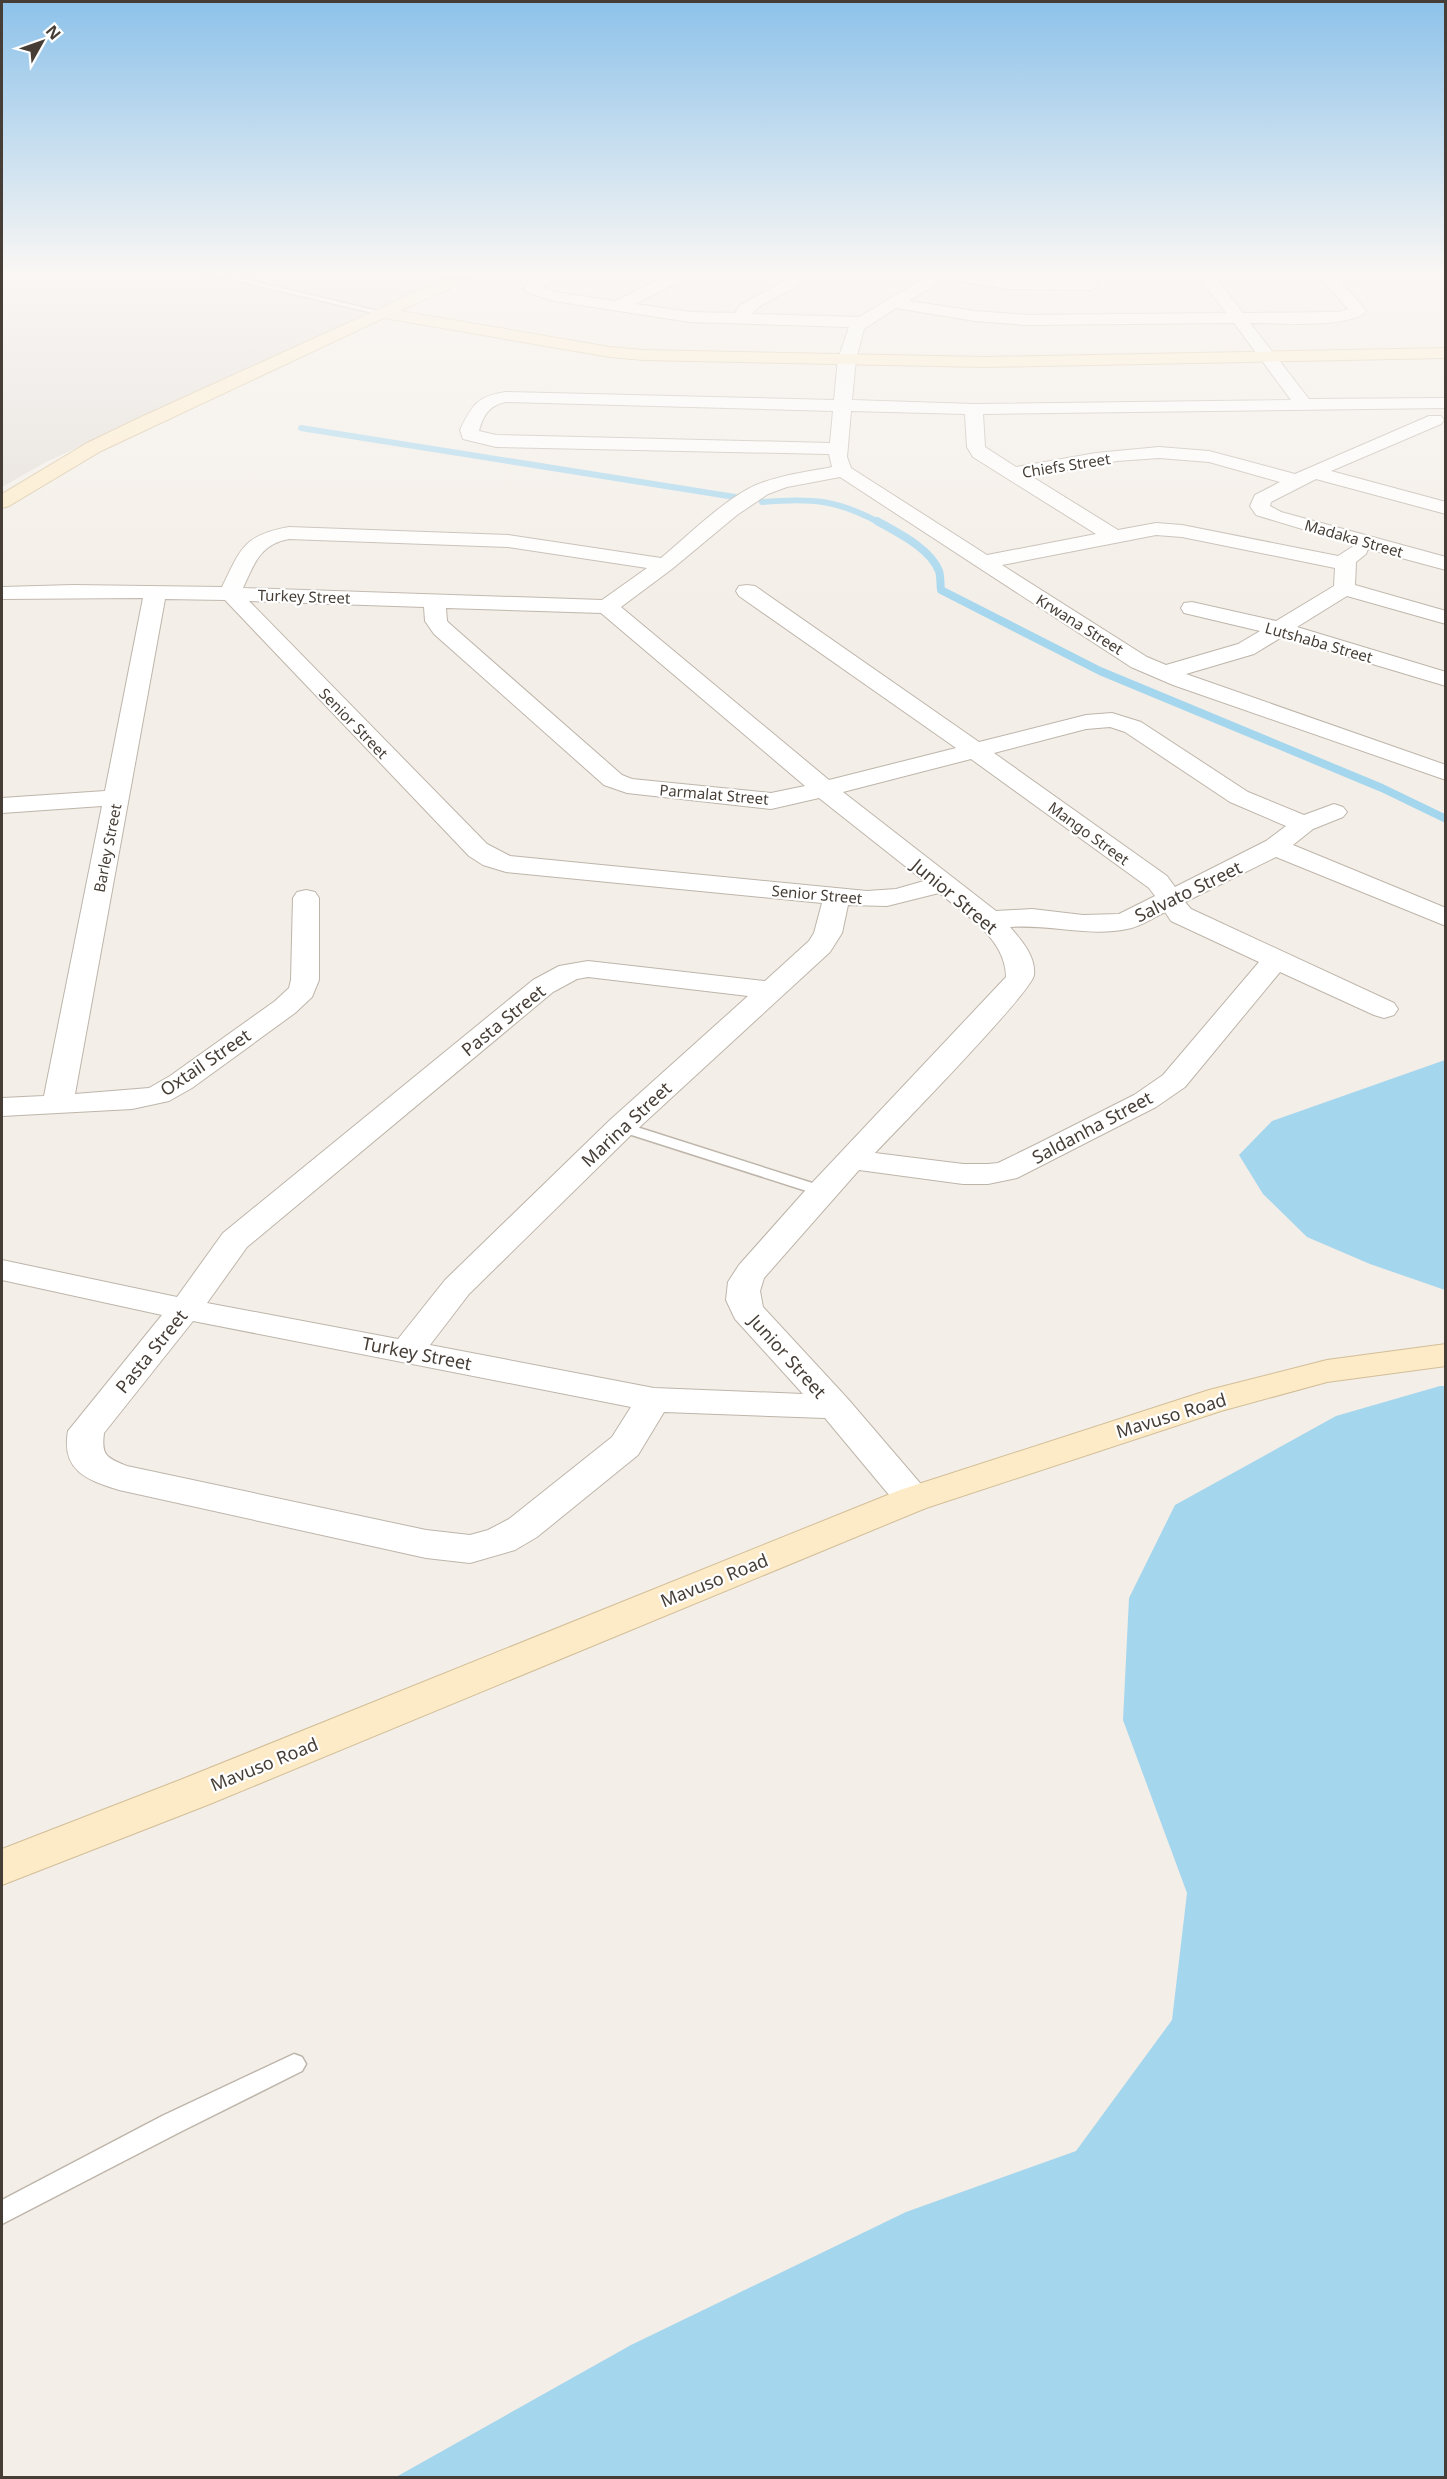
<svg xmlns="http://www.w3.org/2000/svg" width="1447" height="2479" viewBox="0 0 1447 2479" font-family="'Noto Sans',sans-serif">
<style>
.industrial{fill:#e2ddd8}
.water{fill:#a4d6ee}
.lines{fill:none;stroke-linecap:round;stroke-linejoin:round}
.stream-far1{stroke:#a4d6ee;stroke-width:6}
.stream{stroke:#a4d6ee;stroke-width:8}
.lane-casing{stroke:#beb5aa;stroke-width:3}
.street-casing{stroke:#beb5aa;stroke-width:2}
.secondary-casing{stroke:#d2be98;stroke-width:2}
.lane{fill:#fff;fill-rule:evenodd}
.street{fill:#fff;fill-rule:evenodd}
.secondary{fill:#fdebc7;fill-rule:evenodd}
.labels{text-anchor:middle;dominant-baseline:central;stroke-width:4.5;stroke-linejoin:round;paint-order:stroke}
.far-street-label{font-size:15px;fill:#463e36;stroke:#fff}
.street-label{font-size:18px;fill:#463e36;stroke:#fff}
</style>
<rect width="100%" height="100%" fill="#f3eee7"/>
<!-- industrial -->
<path class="industrial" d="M2 273H455L46 462 2 487Z"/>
<!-- water -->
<path class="water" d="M1445 1060H1446L1445 1290 1370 1264 1307 1237 1263 1194 1239 1155 1272 1121Z
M1440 1386H1446L1445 2477H396L631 2345 906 2212 1076 2151 1172 2020 1187 1893 1123 1720 1129 1598 1175 1505 1336 1416Z"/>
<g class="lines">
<!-- stream-far1 -->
<path class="stream-far1" d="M301 428 735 497
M762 502C811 498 836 499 880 523"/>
<!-- stream -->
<path class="stream" d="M877 521C898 533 930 548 939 571 941 577 940 584 941 590L1100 671 1382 788 1446 819"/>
<!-- lane casing -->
<g class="lane-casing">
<path id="lane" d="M205 273H218L386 313 382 315Z
M621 1122 828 1188 830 1191 828 1194H816L616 1130 613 1127Z
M294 2054 302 2057 306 2064 302 2071 180 2132 2 2224V2200L162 2116Z"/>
</g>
<!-- street casing -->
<g class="street-casing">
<path id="street" d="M547 273H567L565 276 541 287 556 292 615 301 672 273H692L690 276 635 304 690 312 735 313 740 305 799 273H818L816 276 760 306 751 314 859 317 933 273H964L1006 279 1091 280 1099 285 1091 290 1006 289 945 279 909 301 975 311 1026 315 1226 313 1196 273H1212L1243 313 1339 312 1348 309 1317 273H1333L1364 308 1366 311C1352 329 1274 323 1250 323L1309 399 1446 398V408L983 414 985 447 1016 467 1096 453 1159 447 1209 451 1295 474 1429 416H1441L1444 420 1441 424 1331 471 1446 502V514L1316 479 1271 502 1270 506 1281 512 1446 557V570L1368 549 1366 554 1356 562 1355 585 1446 611V624L1347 596 1297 627 1446 672V686L1282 637 1254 654 1186 674 1446 765V780L1173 685 1131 667 840 477 787 487 768 494 737 515 672 569 621 607 829 780 956 748 739 596 736 591 739 586 747 585 755 586 979 742 1086 715 1112 713 1141 722 1248 792 1304 815 1334 804 1343 807 1347 812 1343 817 1313 829 1293 845 1446 908V926L1276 857 1185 902 1191 909 1394 1003 1398 1009 1394 1015 1384 1018 1374 1015 1280 972 1185 1087 1156 1107 1017 1178 988 1184H963L859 1170 764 1278 760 1291 763 1307 848 1399 926 1490 932 1499 926 1508 913 1512 900 1508 825 1418 664 1412 638 1455 537 1537 515 1550 470 1563 426 1558 119 1490C86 1480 61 1470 68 1431L162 1315 2 1280V1260L177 1297 223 1233 533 980 559 966 588 961 765 981 809 941 814 933 822 903 506 872 483 865 469 856 225 600 165 599 75 1094 149 1088 170 1076 275 1001 289 988 291 980 293 898 297 892 306 890 315 892 319 898V980L312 997 295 1013 192 1088 169 1101 132 1109 2 1116V1098L44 1096 102 806 2 813V798L105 791 143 598 2 599V587L73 585 222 587C241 548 244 535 289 527L508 535 661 558C689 535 723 500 756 485 780 475 807 472 832 467L829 454 496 447 463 439 460 430C472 405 477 396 506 392L834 400 838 359 849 327 690 322 554 301 526 292 524 289 530 280ZM896 308 975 321 1026 325 1234 323 1291 400 974 404 852 400 856 359 864 329ZM506 402 833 411 830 443 496 435 479 431C483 416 489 405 506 402ZM851 411 965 414 967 447 973 457 1096 534 987 555 851 468 847 457ZM1159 458 1209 462 1280 482 1255 495 1250 506 1256 515 1355 545 1338 556 1182 525 1156 523 1118 530 1031 476 1117 461ZM1156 535 1182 537 1335 568 1334 586 1276 621 1192 602 1184 603 1181 608 1184 613 1260 631 1238 644 1166 665 1147 657 1002 565ZM289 539 508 547 647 568 602 600 243 588C254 564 260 544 289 539ZM249 601 424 607 425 621 434 634 604 785 627 793 771 809 819 798 924 881 896 889 867 891 510 856 487 844ZM446 608 601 613 805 786 771 793 632 779 622 775 450 624 447 621ZM1110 727 1125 732 1230 802 1286 826 1266 841 1175 887 1167 876 994 753 1086 729ZM971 759 1149 888 1155 896 1119 914 1083 915 1032 909 996 911 843 792ZM939 893C966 915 1006 939 1006 977L811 1184 739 1265 728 1282 726 1300 735 1319 803 1394 654 1388 430 1345 469 1294 632 1134 830 952 842 933 848 905 887 906ZM1165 912 1171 921 1259 962 1163 1075 1134 1095 1037 1144 998 1163 988 1164H963L875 1153C896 1131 1033 991 1034 975 1036 956 1021 940 1010 927 1048 924 1089 937 1127 929 1140 927 1153 918 1165 912ZM588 977 748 996 610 1120 445 1280 398 1339 207 1303 247 1247 553 992 577 979ZM193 1321 631 1407 612 1437 509 1519 488 1530 470 1535 426 1530 127 1466C107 1458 101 1456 104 1433Z"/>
</g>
<!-- secondary casing -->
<g class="secondary-casing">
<path id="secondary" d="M458 273H478L476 276 400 311 610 347 643 350 986 357 1446 348V358L986 367 643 360 610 357 384 318 101 451 9 506 2 508V494L87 443 141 417Z
M1446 1344V1366L1327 1382 1221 1411 926 1508 210 1804 2 1885V1849L180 1780 900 1490 1209 1390 1327 1360Z"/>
</g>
<!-- lane -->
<use href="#lane" class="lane"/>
<!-- street -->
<use href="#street" class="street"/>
<!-- secondary -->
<use href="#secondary" class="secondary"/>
</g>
<!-- sky -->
<linearGradient id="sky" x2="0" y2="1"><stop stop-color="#8dc2ea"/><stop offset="0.44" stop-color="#faf7f4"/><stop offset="1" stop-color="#faf7f4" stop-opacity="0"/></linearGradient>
<rect width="1447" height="620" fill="url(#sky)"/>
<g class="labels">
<!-- far-street labels -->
<g class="far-street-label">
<text transform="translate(1066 465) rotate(-9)">Chiefs Street</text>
<text transform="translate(1354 538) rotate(16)">Madaka Street</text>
<text transform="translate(304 596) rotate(2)">Turkey Street</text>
<text transform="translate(1080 624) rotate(32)">Krwana Street</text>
<text transform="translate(1319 642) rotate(16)">Lutshaba Street</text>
<text transform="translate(354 723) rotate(46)">Senior Street</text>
<text transform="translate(714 794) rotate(5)">Parmalat Street</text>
<text transform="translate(1089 833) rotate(36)">Mango Street</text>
<text transform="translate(107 848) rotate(-79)">Barley Street</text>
<text transform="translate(817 894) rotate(5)">Senior Street</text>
</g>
<!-- street labels -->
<g class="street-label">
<text transform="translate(1188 891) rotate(-26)">Salvato Street</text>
<text transform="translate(955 896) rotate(40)">Junior Street</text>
<text transform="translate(503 1020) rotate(-39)">Pasta Street</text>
<text transform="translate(205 1062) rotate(-34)">Oxtail Street</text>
<text transform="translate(626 1124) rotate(-43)">Marina Street</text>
<text transform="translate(1092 1127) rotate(-28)">Saldanha Street</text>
<text transform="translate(151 1351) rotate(-51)">Pasta Street</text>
<text transform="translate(417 1353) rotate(11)">Turkey Street</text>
<text transform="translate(788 1356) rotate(48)">Junior Street</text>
<text transform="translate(1171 1415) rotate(-17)">Mavuso Road</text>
<text transform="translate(714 1580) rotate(-22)">Mavuso Road</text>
<text transform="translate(264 1764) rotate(-22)">Mavuso Road</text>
</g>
</g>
<!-- border -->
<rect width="1447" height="2479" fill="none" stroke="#463e36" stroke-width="6"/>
<!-- north arrow -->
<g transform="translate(42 42) rotate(50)" stroke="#ffffff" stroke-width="4.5" paint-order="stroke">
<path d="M0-4.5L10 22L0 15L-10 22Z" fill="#463e36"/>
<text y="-9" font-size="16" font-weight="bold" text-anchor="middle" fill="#463e36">N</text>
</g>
</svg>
